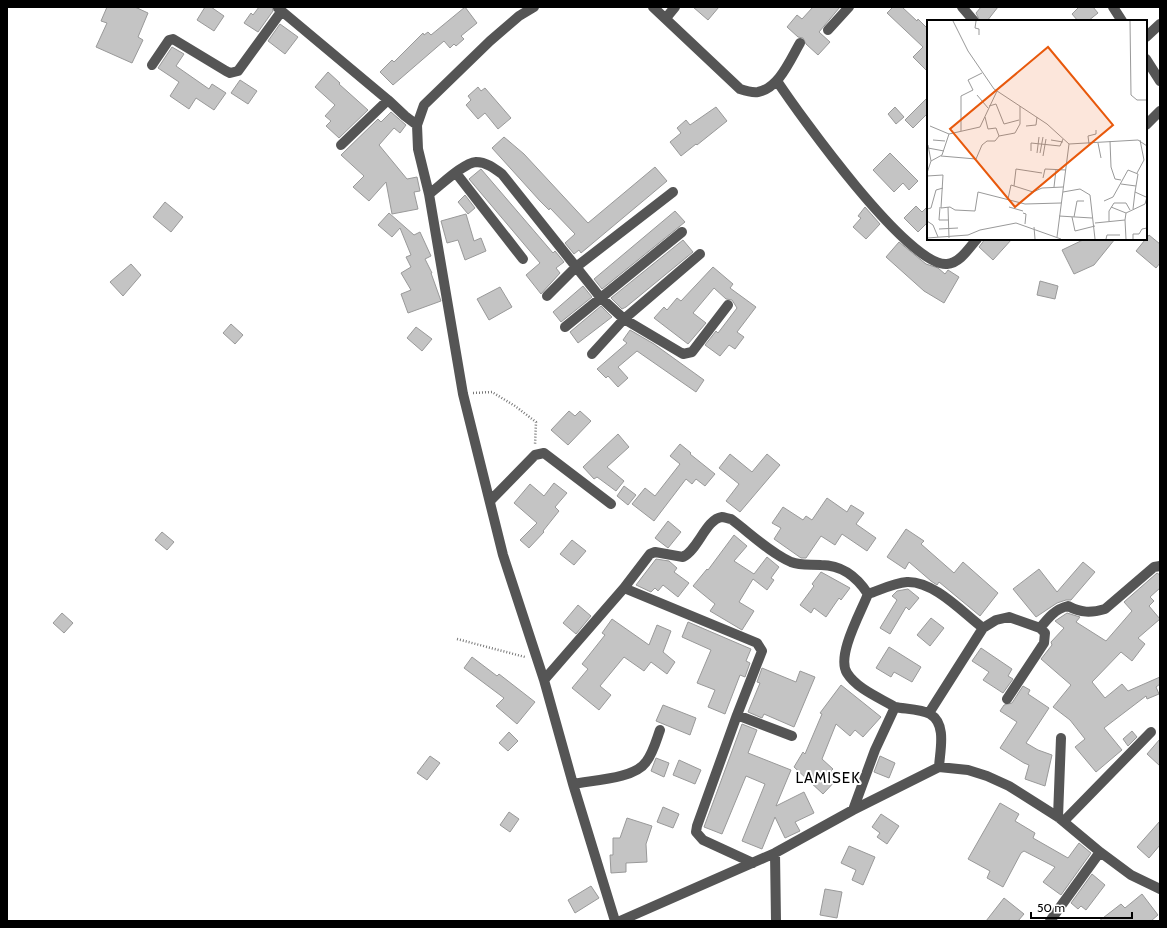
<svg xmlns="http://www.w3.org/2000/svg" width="1167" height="928" viewBox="0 0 1167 928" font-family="Cabin,sans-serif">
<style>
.building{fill:#c4c4c4;stroke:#999}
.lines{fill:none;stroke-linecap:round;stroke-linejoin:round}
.path{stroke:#777;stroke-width:2.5;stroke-dasharray:1 2;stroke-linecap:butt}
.minor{stroke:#555;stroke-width:10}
.labels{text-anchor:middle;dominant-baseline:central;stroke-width:4;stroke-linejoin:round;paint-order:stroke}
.quarter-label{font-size:15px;letter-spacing:1px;fill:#000;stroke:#fff}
.inset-road{fill:none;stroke:#999;stroke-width:1}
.view{fill:#e8590c;fill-opacity:0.15;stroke:#e8590c;stroke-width:2}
.inset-edge{fill:none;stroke:#000;stroke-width:2}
</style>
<rect width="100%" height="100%" fill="#fff"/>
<!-- building -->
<path class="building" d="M107 7H135L148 13 138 37 143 40 132 63 96 47 107 23 101 21Z
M205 7H211L224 16 214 31 197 20Z
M259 7H272L273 11 258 32 244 23 251 13 253 15Z
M465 7 477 23 461 36 464 39 456 46 454 44 450 48 444 41 393 85 380 72 392 60 394 62 423 33 424 35 428 32 431 35Z
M693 7H719L708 20Z
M813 7H840L819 32 830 42 818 55 806 44 803 38 798 37 787 27 797 15 802 19Z
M893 7H902L917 21 918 19 928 29V72L913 57 923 47 887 13Z
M981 7H998L987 21H980L976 13Z
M1079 7H1093L1098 13 1088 21H1078L1072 14Z
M280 24 298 37 285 54 268 41Z
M172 47 184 54 176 66 209 89 212 84 226 93 214 110 196 98 189 109 170 96 179 82 158 68Z
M328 72 340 83 339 84 368 110 339 138 326 126 331 121 325 116 335 105 315 87Z
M240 80 257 91 248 104 231 93Z
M478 87 481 91 485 88 511 118 498 129 485 113 478 119 466 105 471 100 468 96Z
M928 97V113L913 128 905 120Z
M716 107 727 121 697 145 696 144 681 156 670 142 681 133 677 128 686 120 690 125Z
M895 107 904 117 896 124 888 114Z
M391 112 406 125 400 133 394 128 379 145 407 179 417 177 420 191 414 192 418 209 392 214 386 182 369 201 353 187 364 176 341 155 378 119 381 122Z
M504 137 524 154 588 223 655 167 667 181 581 253 579 250 574 254 565 243 575 234 550 208 549 210 540 201 492 148Z
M890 153 918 181 909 190 903 183 894 192 873 170Z
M481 169 553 253 555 251 564 262 556 268 560 273 541 294 526 275 540 263 469 179Z
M465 195 475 208 468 214 458 202Z
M165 202 183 217 171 232 153 217Z
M916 206 922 212 928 206V222L918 232 904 218Z
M865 207 880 224 866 239 853 227 861 218 858 216Z
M675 211 685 222 602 289 594 279Z
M389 213 414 235 420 232 431 256 425 259 432 273H431L441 301 408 313 401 294 411 290 401 273 411 267 406 257 411 255 400 228 392 237 378 225Z
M466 214 474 241 481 238 486 251 465 260 458 240 447 243 441 221Z
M1149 235 1160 244V263L1156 268 1136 251Z
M985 239H1012L993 260 979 247Z
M1085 239H1115L1094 265 1074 274 1062 250Z
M683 240 693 252 626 307 622 309 611 298Z
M899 242 926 264 938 268 945 274 948 270 959 277 944 303 924 291 886 257Z
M131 264 141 275 123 296 110 282Z
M713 267 733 284 730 288 756 307 737 332 744 337 735 349 729 345 720 356 705 345 716 331 718 333 737 308 732 300 726 299 714 288 693 313 706 323 688 344 654 318 664 307 667 310 677 298 681 301Z
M1040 281 1058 286 1055 299 1037 295Z
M583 286 592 297 561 322 553 312Z
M500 287 512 307 489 320 477 299Z
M601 306 612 317 578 343 570 332Z
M231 324 243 335 235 344 223 333Z
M416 327 432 339 422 351 407 338Z
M630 330 654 344 704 380 696 392 637 351 618 367 628 378 618 387 608 376 606 378 597 369 627 343 623 340Z
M569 411 575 416 580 411 591 421 568 445 551 430Z
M618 434 629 447 607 467 624 481 616 491 597 477 594 479 583 467Z
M680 444 691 453 690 454 715 474 705 486 696 479 692 484 686 479 654 521 632 504 645 488 655 496 680 464 670 456Z
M730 454 752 472 767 454 780 465 740 512 726 501 739 484 719 468Z
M554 483 567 493 555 507 559 511 543 531 544 532 529 548 520 540 537 523 514 503 530 484 544 496Z
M624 486 636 495 628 505 617 496Z
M827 498 847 512 851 505 864 513 856 524 876 538 867 551 842 534 835 545 821 536 806 558H801L774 539 781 528 772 523 783 507 803 520 806 516 812 520Z
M668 521 681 532 668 548 655 538Z
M906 529 924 541 921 544 954 573 963 562 998 593 980 616 939 582 937 585 931 581 909 562 905 569 887 557Z
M162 532 174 542 167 550 155 540Z
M734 535 747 546 734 561 754 574 767 557 779 567 771 578 774 580 767 590 753 579 739 602 754 611 742 630 710 611 715 604 693 586 707 569 708 570Z
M572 540 586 551 574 565 560 554Z
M656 559 669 561 677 568 674 572 689 583 678 597 663 585 658 591 655 588 651 592 636 585Z
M1083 562 1095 572 1071 600H1066L1057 603 1036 617 1013 589 1039 569 1057 592Z
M821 572 850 588 841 600 839 598 826 617 814 608 811 613 800 605 814 586 812 584Z
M1157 573 1160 575V588L1150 597 1154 601 1149 606 1160 619 1138 638 1145 644 1132 661 1121 652 1092 682 1105 698 1122 684 1128 691 1160 677V684L1156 687 1159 694 1147 699 1146 696 1104 728 1122 750 1096 772 1075 747 1085 739 1070 720 1053 707 1071 685 1041 659 1052 645 1051 642 1064 628 1055 621 1067 613 1080 617 1076 622 1106 641 1132 611 1124 602Z
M908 589 919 598 909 610 906 607 890 634 880 628 897 600 892 596 897 591Z
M578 605 591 616 576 634 563 623Z
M62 613 73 623 64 633 53 623Z
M931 618 944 628 930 646 917 635Z
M612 619 649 645 657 625 671 631 663 652 675 662 667 674 651 662 644 671 624 657 600 686 611 695 599 710 572 688 588 669 582 664 605 635 602 633Z
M688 622 751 649 746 661 750 663 745 677 740 675 725 714 708 707 715 690 697 683 711 650 682 637Z
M889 647 921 667 912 682 894 672 891 677 876 668Z
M981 648 1012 669 1008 676 1013 679 1003 693 983 680 989 672 972 661Z
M472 657 497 676 499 674 535 702 517 724 496 706 504 698 464 668Z
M762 668 796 682 800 671 815 677 794 727 764 714 762 718 748 712 760 683 757 682Z
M841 685 881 717 863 737 855 730 850 736 836 724 822 759 833 769 831 771 838 778 823 794 794 767 803 752 805 754 822 714 820 713Z
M1023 686 1030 690 1028 694 1049 708 1026 743 1038 750 1052 755 1045 786 1025 779 1029 765 1024 763 1000 748 1017 722 1000 711 1004 705 1012 703Z
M663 705 696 718 690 735 656 721Z
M742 724 757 730 748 753 791 770 776 806 804 792 814 813 795 822 800 831 785 838 775 817 762 849 742 841 765 784 746 776 722 834 704 827Z
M1132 731 1137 737 1128 746 1123 739Z
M509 732 518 741 508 751 499 743Z
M1160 739V766L1147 754Z
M430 756 440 763 427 780 417 773Z
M880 756 895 763 889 778 874 772Z
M656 758 669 763 664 777 651 771Z
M679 760 701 770 695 784 673 775Z
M1000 803 1019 814 1015 821 1035 833 1033 838 1068 858 1079 843 1091 853 1061 895 1043 882 1055 867 1024 851 1021 853 1003 887 987 878 990 871 968 859Z
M663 807 679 814 673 828 657 822Z
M509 812 519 819 510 832 500 825Z
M881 814 899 826 887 844 877 837 880 833 872 827Z
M627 818 652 826 646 844 647 862 626 863V872L611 873 610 855H613V838H620Z
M1160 821V845L1149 858 1137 847Z
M849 846 875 857 863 885 852 880 856 870 841 863Z
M1092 874 1105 885 1086 910 1081 906 1078 909 1071 903Z
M591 886 599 898 575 913 568 900Z
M825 889 842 892 837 918 820 915Z
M1142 894 1158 915 1151 921H1099L1121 904 1125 908Z
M1004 898 1024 914 1018 921H986Z"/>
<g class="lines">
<!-- path -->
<path class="path" d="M473 393 492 392 515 406 536 422 535 445
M457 639 525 657"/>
<!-- minor -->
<path class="minor" d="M534 7 519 16 490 41 424 105 417 125 418 149 429 194 463 394 503 555 544 680 573 784 615 921
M653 7 740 89C746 91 752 93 758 92 779 88 790 60 800 43
M962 7 974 21
M1113 7 1122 21
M278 8 388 100 405 116 417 125
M666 18 675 7
M828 30 849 7
M1146 37 1160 24
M1146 59 1160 81
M152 65 169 40 173 39 226 71 230 73 238 71 281 12
M777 81C799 114 909 268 947 264 960 263 969 248 977 239
M1146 125 1160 111
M341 145 388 100
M456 173 523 259
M429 194C440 186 463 163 476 162 486 162 494 168 502 174L600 297 624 319 683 354 692 352 728 305
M547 296 576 267 673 192
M565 327 682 232
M592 354 624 319 700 254
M490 501 535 455 544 453 611 504
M624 588 757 643 762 651 737 715 697 826 696 832 703 840 753 863
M868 594C880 590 894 583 907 582 934 581 962 612 983 628L996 620 1009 617 1040 628C1048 618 1055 609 1068 606 1081 613 1091 613 1105 609L1154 567 1160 566
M544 680 624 588 650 554 655 552 683 557C698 550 706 519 722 517 724 517 729 519 731 519 750 533 769 552 791 562 801 566 811 564 821 565 842 565 857 577 868 594 861 612 836 656 847 673 857 689 880 698 895 707L875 750 853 810
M1007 699 1044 643 1045 633 1040 628
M895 707C905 709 921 709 930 714 947 724 940 750 939 767
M929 713 983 628
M737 715 792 736
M573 784C593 780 634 779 646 762 653 753 656 741 660 730
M1058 817 1061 738
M1064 821 1151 732
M775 853 776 921
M620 921 775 853 853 810 939 767 968 770 987 776 1009 786 1058 817 1100 852 1131 875 1160 889
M1050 921 1100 852"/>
</g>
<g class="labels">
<!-- quarter labels -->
<g class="quarter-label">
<text x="828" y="778">LAMISEK</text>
</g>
</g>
<!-- overview -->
<g transform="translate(927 20)">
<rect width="220" height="220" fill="#fff"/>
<path class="inset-road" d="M26 1 41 31 67 69 120 104 142 124 211 120 220 126M49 1 48 8 52 9V15M203 1 204 75 210 80H220M50 75 61 88M62 86 69 84 77 104 92 100M58 97 61 109 69 108 72 116 88 113 93 104V86M3 106 22 114M99 106 109 105 110 97M34 111V76L46 70 41 60 55 53M6 120 18 121M124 120 136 122M183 121 184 147 188 159 194 160M171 123 174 138M162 124 161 116 169 114V110M1 125 4 141M1 128 17 131M104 131V123L133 126 136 119M110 133 112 117M113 133 116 117M14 136 49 139 55 125 60 121H68L72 116M116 136 119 119M0 153 4 141 15 135 22 114 53 107 70 71M210 153 217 140 213 120M0 156 16 155 14 188 23 187 28 190 48 191 51 172 98 184 134 183M116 158 118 149 139 150M194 164 209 166M87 166 89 149 115 153M127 167 129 150M136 172 153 169 163 175 168 219M81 179 84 165 106 172 115 168 136 167M177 181 186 177 201 150 211 154 208 172M13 187 12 200H22M21 187 22 218M82 187 96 191M184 187 199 193M0 189 4 188 9 170 16 168M206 189 208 172 219 177M96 193 99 194 98 204M132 196 165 198M145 197 148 211 168 206M147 197 150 181H157M198 200 199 219M0 201 6 205 11 217M182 201V191L187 183H199L203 190M168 203 198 200 199 193 218 184 220 177M107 207 108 219M12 209 31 208M130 217 142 124M0 218 41 215 53 210 89 203 134 219M179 219 180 215H193M206 219V214H212L215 209 220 208"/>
<path class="view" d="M121 27 186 105 88 187 23 109Z"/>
<rect width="220" height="220" class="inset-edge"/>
</g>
<!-- border -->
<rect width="1167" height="928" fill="none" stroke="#000000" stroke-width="16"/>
<!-- scale -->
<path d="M1031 912v6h101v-6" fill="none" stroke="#000000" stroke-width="2"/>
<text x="1037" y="912" font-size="12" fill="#000000" stroke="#ffffff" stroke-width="3" paint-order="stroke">50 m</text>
</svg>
